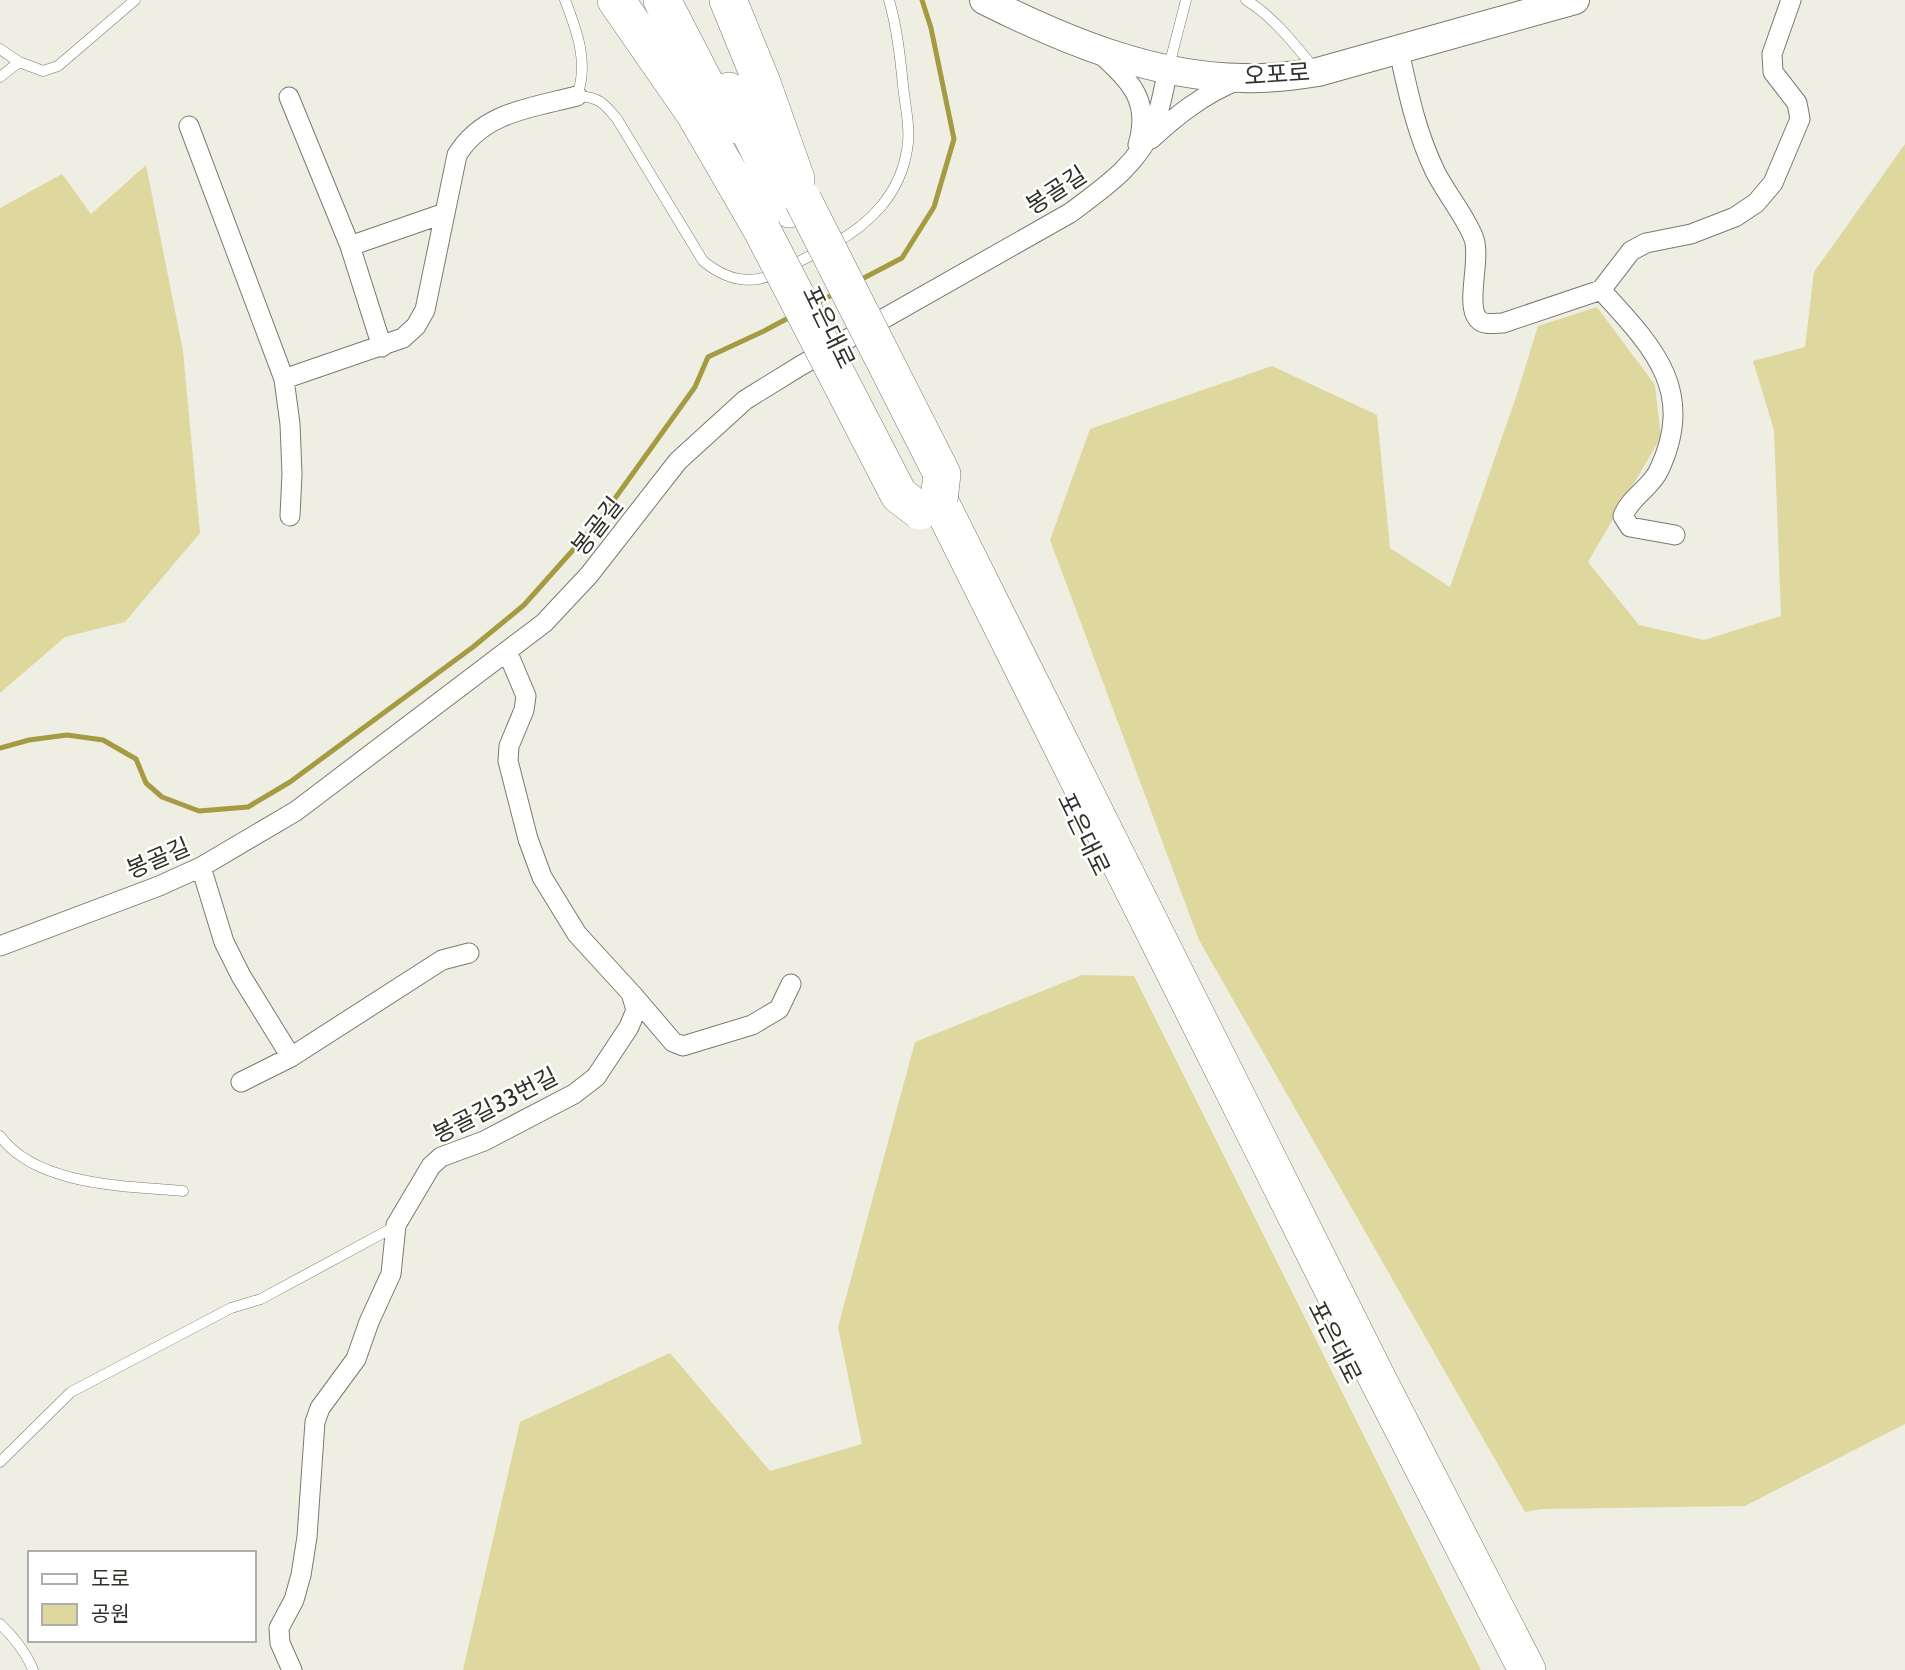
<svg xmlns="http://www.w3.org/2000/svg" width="1905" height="1670" viewBox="0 0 1905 1670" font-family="Cabin,'Noto Sans KR',sans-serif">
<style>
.green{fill:#ded89f}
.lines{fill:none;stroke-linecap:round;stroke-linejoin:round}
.stream{stroke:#a59b42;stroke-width:5}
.lane-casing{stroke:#7b7a70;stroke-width:11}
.street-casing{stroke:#7b7a70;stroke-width:21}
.secondary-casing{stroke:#7b7a70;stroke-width:30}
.highway-casing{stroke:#7b7a70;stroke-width:38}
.lane{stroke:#fff;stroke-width:10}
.street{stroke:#fff;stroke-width:19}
.secondary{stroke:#fff;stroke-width:28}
.highway{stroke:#fff;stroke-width:37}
.highway-bridge-casing{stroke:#7b7a70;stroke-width:38;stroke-linecap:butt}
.highway-bridge{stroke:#fff;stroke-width:37}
.labels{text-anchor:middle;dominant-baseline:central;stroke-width:5;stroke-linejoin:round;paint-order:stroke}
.street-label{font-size:24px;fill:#32322d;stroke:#fff}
</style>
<rect width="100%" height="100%" fill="#efeee3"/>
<!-- green -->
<path class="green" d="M1905 144V1424L1745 1506 1542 1509 1525 1512 1199 940 1050 540 1090 429 1272 366 1377 415 1390 548 1450 587 1517 394 1538 326 1597 307 1655 385 1661 437 1588 562 1639 625 1704 640 1781 616 1774 430 1753 361 1805 347 1814 272Z
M146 165 183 351 200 533 125 622 65 637 0 693V208L62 174 91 214Z
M1082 975 1134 976 1481 1670H463L520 1422 670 1353 770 1471 862 1444 838 1327 915 1042Z"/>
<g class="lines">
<!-- stream -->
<path class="stream" d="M860 280 902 258 934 207 954 139 931 28 922 0
M813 305 836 293
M0 748 29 740 67 735 103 740 136 759 146 783 162 797 199 811 248 807 290 782 473 647 524 605 598 522 695 387 708 357 764 331 792 316"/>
<!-- lane casing -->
<g class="lane-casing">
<path id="lane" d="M565 0C577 31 589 63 577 96 599 97 604 103 617 119L703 261C725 279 750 286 776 273
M1246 0C1274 17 1294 44 1315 69
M0 49 19 62 43 71 58 66 135 0
M1169 66 1186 0
M0 77 19 62
M833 244C871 224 900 193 907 150 911 129 905 106 903 85 900 56 897 28 889 0
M790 266 820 251
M0 1136C36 1186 127 1186 183 1191
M0 1462 71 1392 231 1308 261 1299 396 1226
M0 1624C13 1636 27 1654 33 1670"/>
</g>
<!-- street casing -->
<g class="street-casing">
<path id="street" d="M1399 51C1408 92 1416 131 1434 169 1444 191 1467 218 1474 239 1481 260 1465 305 1478 319 1484 326 1495 323 1503 323L1601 290 1631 251 1646 243 1691 234 1735 217 1756 203 1773 183 1800 119 1797 103 1773 72 1772 54 1791 0
M1101 54C1131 82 1151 101 1138 145
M289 97 350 246 382 347
M189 126 284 379 290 424 292 474 290 516
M1151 139C1178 114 1204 94 1238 80
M350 246 445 213
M1601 290C1652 346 1697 390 1659 470 1651 488 1630 497 1623 516L1630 527 1675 535
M284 379 403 338 416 326 425 310 457 155C483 112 531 108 577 96
M201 867 224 942 241 976 291 1057
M0 946 159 886 201 867 296 811 544 623 589 575 678 461 745 400 800 366 1070 213C1105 187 1139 164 1155 123 1161 106 1164 87 1168 70
M632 994 673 1042 683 1046 752 1025 779 1009 791 984
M241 1082 291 1057 442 960 469 953
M292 1670 280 1643 279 1628 294 1600 301 1575 307 1537 315 1422 320 1408 356 1359 369 1322 391 1274 396 1225 431 1166 441 1157 484 1141 574 1094 596 1077 629 1027 636 1010 631 993 577 934 542 877 528 839 508 761 509 746 524 710 526 696 507 651"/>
</g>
<!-- secondary casing -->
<g class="secondary-casing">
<path id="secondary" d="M984 0C1064 40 1152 77 1243 78 1269 79 1293 76 1318 72L1575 0"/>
</g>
<!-- highway casing -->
<g class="highway-casing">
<path id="highway" d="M616 0 695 114 762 230
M662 0 727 126
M728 0 762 83 796 179
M729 91 789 209
M939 500 1376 1376 1527 1670"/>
</g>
<!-- lane -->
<use href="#lane" class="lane"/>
<!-- street -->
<use href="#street" class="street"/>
<!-- secondary -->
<use href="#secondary" class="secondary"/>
<!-- highway -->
<use href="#highway" class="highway"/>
<!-- highway-bridge casing -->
<g class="highway-bridge-casing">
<path id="highway-bridge" d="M803 200 942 474 939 500
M762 230 899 495 920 511"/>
</g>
<!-- highway-bridge -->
<use href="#highway-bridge" class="highway-bridge"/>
</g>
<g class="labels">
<!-- street labels -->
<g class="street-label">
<text transform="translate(1277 74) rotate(-4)">오포로</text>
<text transform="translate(1056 190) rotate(-33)">봉골길</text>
<text transform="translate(829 327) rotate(64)">포은대로</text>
<text transform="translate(597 526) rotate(-52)">봉골길</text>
<text transform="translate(1084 834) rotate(64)">포은대로</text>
<text transform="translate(158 858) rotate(-23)">봉골길</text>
<text transform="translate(495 1105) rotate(-27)">봉골길33번길</text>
<text transform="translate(1335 1342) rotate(63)">포은대로</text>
</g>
</g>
<!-- legend -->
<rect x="28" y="1551" width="228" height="91" fill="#ffffff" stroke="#adadab" stroke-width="2"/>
<rect x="42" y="1574" width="35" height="10" fill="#ffffff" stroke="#adadab" stroke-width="2"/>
<text x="91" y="1586" font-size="21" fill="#32322d">도로</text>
<rect x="42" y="1604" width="35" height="21" fill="#ded89f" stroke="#adadab" stroke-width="2"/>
<text x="91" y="1621" font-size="21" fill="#32322d">공원</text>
</svg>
